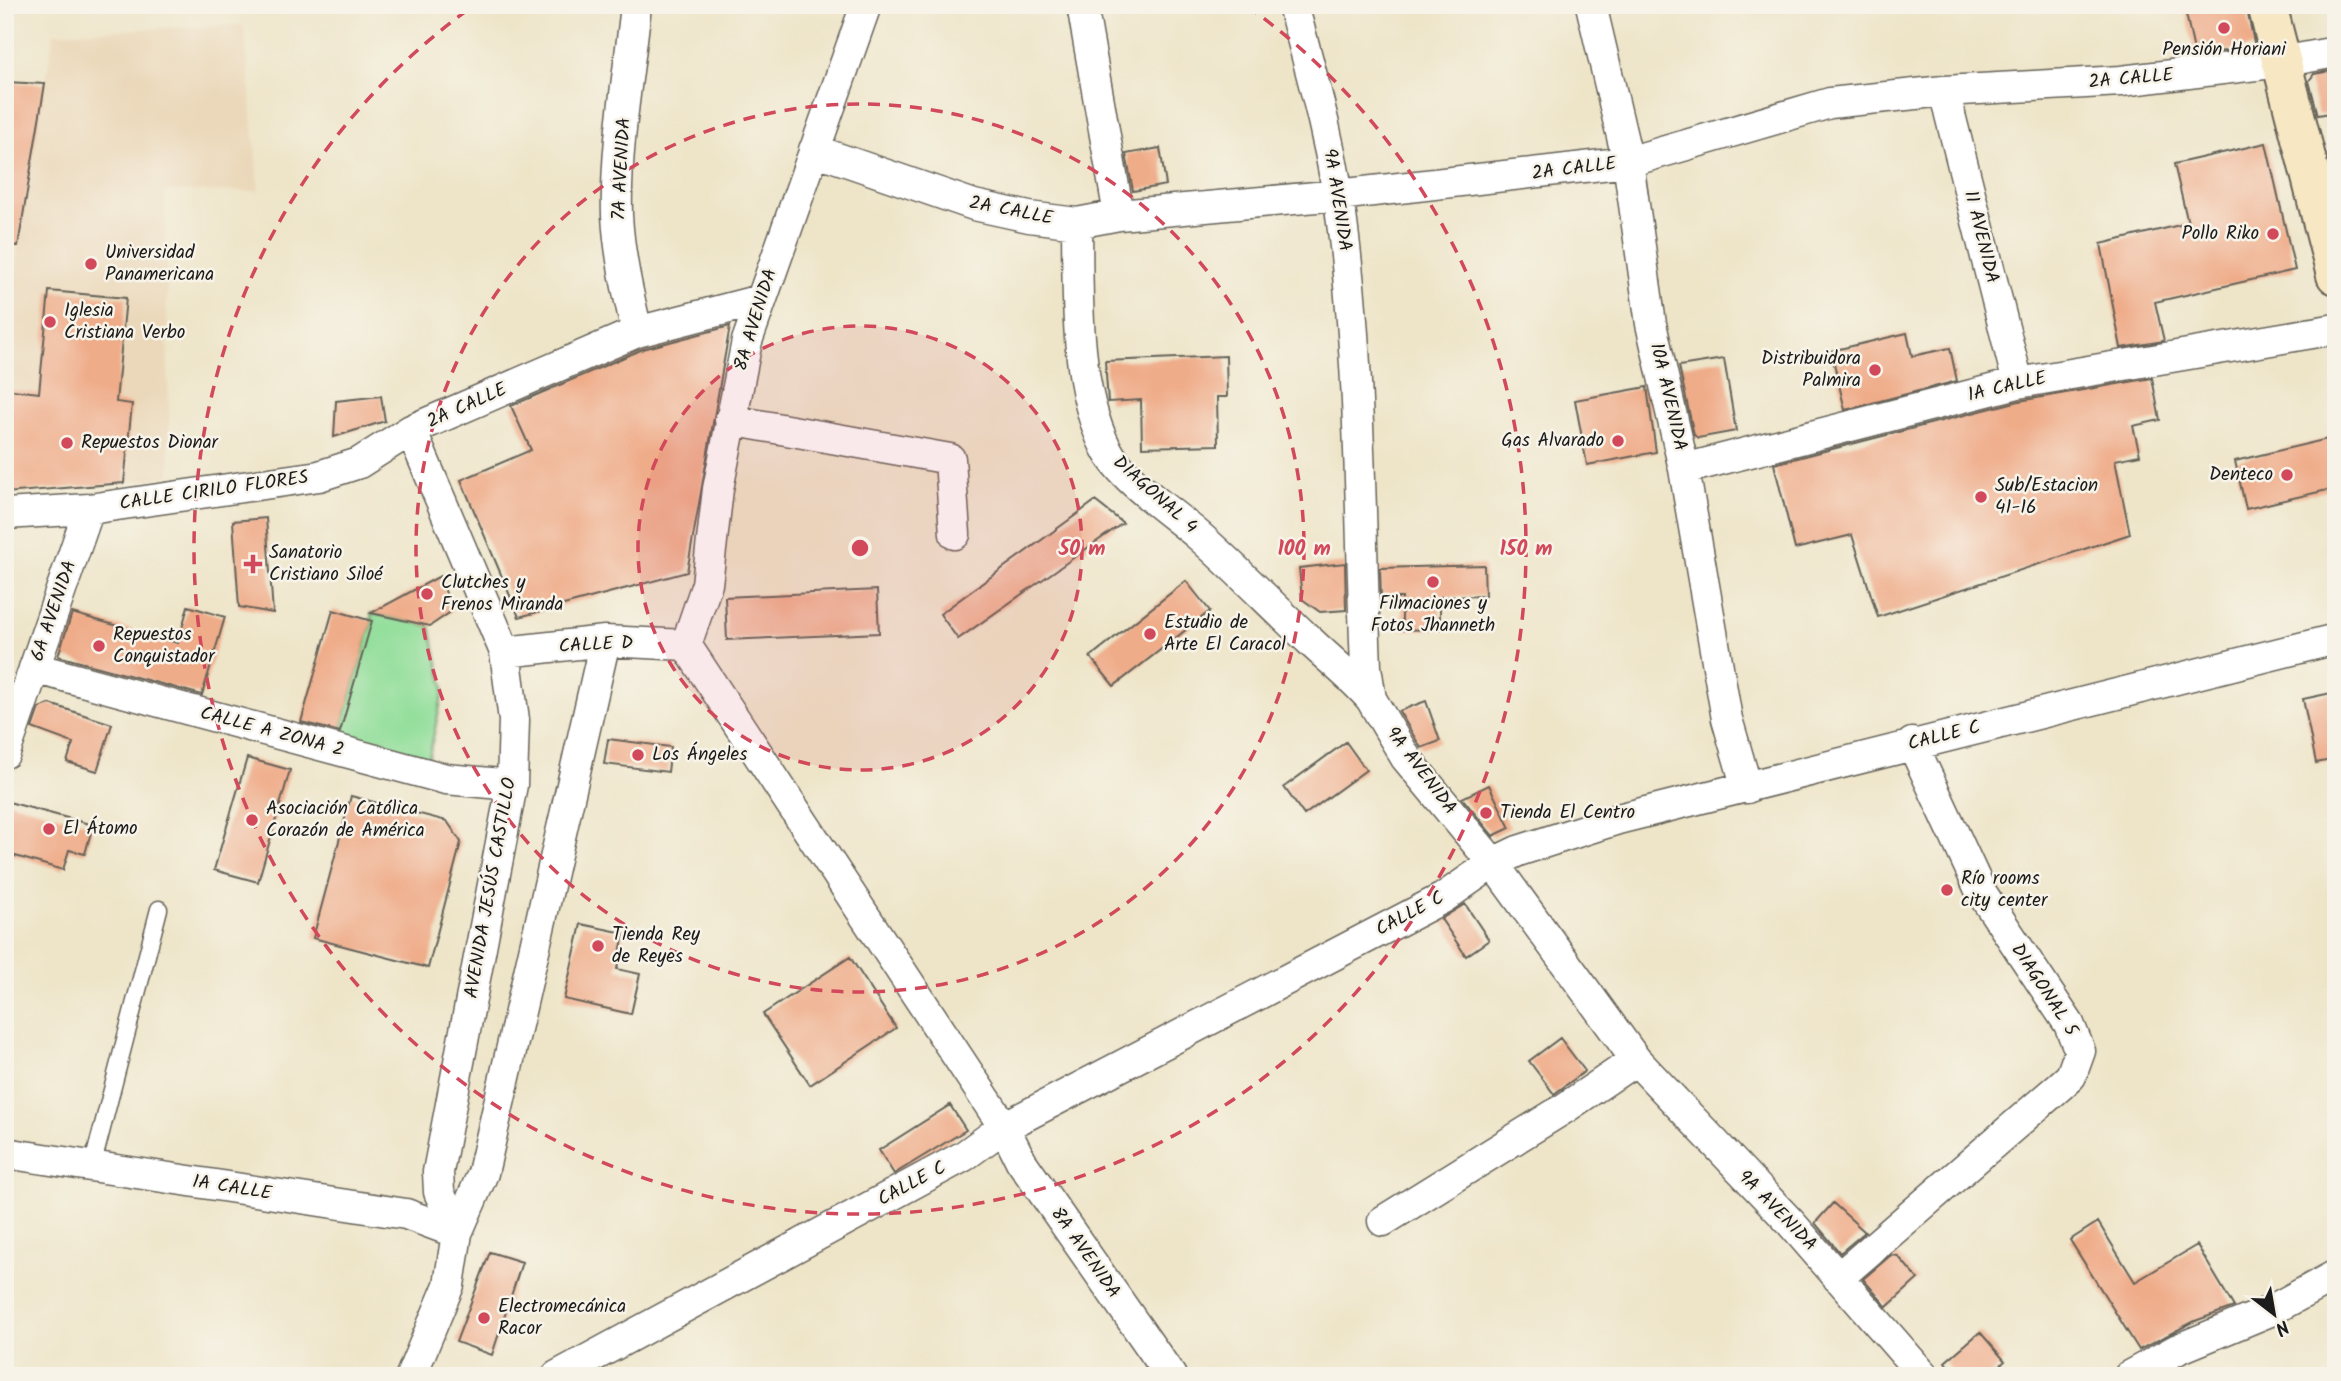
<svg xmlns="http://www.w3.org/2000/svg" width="2341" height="1381" viewBox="0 0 2341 1381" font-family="Kalam,sans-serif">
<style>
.built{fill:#ebd8ba}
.garden{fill:#91de9a;stroke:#567d5b;stroke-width:2}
.building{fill:#efac89}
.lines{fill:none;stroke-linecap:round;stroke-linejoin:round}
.lane-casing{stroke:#666259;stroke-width:19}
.street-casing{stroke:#666259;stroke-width:33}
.secondary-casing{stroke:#666259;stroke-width:42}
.lane{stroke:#fff;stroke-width:16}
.street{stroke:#fff;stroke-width:30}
.secondary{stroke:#f7e8c3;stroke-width:38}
.ring{fill:none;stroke:#d1495b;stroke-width:3.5;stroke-dasharray:12 9}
.poi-dot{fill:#d1495b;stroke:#f7f3e8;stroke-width:2.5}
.labels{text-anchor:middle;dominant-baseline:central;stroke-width:5;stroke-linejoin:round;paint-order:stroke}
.poi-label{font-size:19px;fill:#1c1c1c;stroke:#f7f3e8;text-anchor:start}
.street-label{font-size:19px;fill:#1c1c1c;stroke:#f7f3e8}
.centre{fill:#d1495b;stroke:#f7f3e8;stroke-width:3.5}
.ring-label{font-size:21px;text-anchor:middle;font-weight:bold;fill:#d1495b;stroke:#f7f3e8;stroke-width:5;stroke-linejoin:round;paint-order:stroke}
</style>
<rect width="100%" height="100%" fill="#f7f3e8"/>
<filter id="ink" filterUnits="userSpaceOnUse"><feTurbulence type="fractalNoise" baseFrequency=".0143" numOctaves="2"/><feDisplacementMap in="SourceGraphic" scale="14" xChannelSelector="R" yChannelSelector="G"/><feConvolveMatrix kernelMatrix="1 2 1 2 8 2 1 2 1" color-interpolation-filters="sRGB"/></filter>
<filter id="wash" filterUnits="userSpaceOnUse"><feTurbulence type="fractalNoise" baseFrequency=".00686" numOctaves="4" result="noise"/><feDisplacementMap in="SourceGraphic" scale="28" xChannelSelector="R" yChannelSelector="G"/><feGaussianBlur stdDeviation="1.57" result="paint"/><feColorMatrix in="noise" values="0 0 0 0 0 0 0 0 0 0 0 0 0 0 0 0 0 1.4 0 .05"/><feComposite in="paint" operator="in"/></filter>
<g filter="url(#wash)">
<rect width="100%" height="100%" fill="#eee5c9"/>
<!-- built -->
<path class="built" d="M244 25 259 191H165L170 476 124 483 132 404 5 389V324L54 33Z"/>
<!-- garden -->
<path class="garden" d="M371 613 430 626 444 688 428 761 339 737 372 621Z"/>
<g id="blocks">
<!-- building -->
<path class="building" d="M2184 5H2246L2255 47 2195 55Z
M2336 70V112L2318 115 2309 81 2314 74Z
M5 82 45 84 18 246 5 245Z
M2266 143 2295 270 2155 302 2164 341 2121 348 2101 244 2188 223 2174 164Z
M1160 148 1166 185 1133 191 1126 154Z
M49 291 126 298 116 402 132 404 124 483 5 493V389L39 393Z
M730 326 687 572 519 617 461 480 531 450 511 406 643 349Z
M1907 333 1912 356 1950 348 1957 381 1845 410 1831 351Z
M1226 356 1227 397H1217L1218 445 1142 447 1141 400 1108 402 1105 361Z
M1724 359 1736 431 1698 438 1694 435 1679 366Z
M2152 378 2160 420 2133 426 2140 455 2115 460 2130 534 1878 617 1852 535 1795 549 1774 464 2019 401Z
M1647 387 1656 452 1587 465 1575 400Z
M381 396 385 421 334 437 336 401Z
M2336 437V488L2246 509 2235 461Z
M1095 501 1123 523 958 639 940 614Z
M266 518 273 613 239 607 233 521Z
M1345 563 1346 610 1320 612 1302 599 1299 568Z
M1484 565 1485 596 1440 597V629L1402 630V598H1381L1380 568Z
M440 576 452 611 430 626 371 613Z
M1186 581 1210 611 1114 686 1090 657Z
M877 590 879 633 727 640 725 597Z
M188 606 225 617 202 695 58 656 72 613 178 643Z
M333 610 372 621 340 732 301 722Z
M2336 692V759L2316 763 2303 699Z
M1426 701 1440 741 1421 748 1399 711Z
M50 704 112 724 97 771 67 762 73 743 32 728 39 708Z
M608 739 671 747 668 772 604 764Z
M1346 742 1366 770 1304 815 1284 787Z
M247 758 290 770 258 882 214 870Z
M1489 785 1510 828 1493 836 1462 798Z
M351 796 447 821 461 842 428 968 313 938Z
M5 801 93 825 85 854 69 850 63 870 5 853Z
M1465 904 1489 940 1466 956 1441 919Z
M581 924 624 933 617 969 640 974 631 1014 564 999Z
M850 957 896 1028 810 1085 763 1014Z
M1560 1038 1585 1071 1554 1094 1529 1061Z
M950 1105 966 1130 894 1174 879 1150Z
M1833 1203 1865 1232 1840 1253 1815 1223Z
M2098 1222 2135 1282 2197 1245 2234 1307 2195 1321 2139 1350 2070 1240Z
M490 1252 522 1262 492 1355 456 1342Z
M1891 1255 1898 1256 1918 1279 1887 1307 1863 1279Z
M1980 1332 2005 1361 1989 1376H1956L1945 1362Z"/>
</g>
</g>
<g filter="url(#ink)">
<use href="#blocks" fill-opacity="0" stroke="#666259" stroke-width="2"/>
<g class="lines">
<!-- lane casing -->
<g class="lane-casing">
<path id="lane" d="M92 1167 159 909"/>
</g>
<!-- street casing -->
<g class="street-casing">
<path id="street" d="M636 5C629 74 615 145 617 215 619 254 628 293 637 332
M1082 5 1119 215
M1293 5C1314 82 1335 158 1344 238 1361 380 1360 524 1366 667L1371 699 1406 758 1493 863 1636 1060 1791 1223 1924 1376
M1591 5 1628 162 1651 324 1684 469 1727 719 1747 788
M1944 91 2018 383
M814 150 974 205 1029 217 1077 223 1119 215 1338 195 1628 162 1830 103 1944 91 2121 81 2281 62 2336 52
M1077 223C1078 292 1074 384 1106 448 1121 479 1171 512 1198 535 1237 569 1272 606 1310 641 1331 661 1352 677 1371 699
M730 420 950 459 955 534
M411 430 505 652 514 720 512 785 438 1172 439 1192 457 1233
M1684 469 2018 383 2336 329
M5 514 89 509 319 476 359 463 411 430 637 332 760 300
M686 645 1004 1127 1021 1161 1171 1376
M686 645 707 584 718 489 747 341 866 5
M505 652 605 641 686 645
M34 668 446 779 512 785
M5 753 89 509
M5 1153 406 1214 457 1233
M1383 1221 1565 1108 1636 1060
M1838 1278 2060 1086 2071 1076 2080 1051 2069 1024 1981 892 1912 743
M411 1376 449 1285 457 1233 483 1173 605 641
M557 1376 964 1156 1004 1127 1443 898 1493 863 1518 851 1618 819 2336 639
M2129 1376 2178 1349 2270 1311 2336 1275"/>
</g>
<!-- secondary casing -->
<g class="secondary-casing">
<path id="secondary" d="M2267 5 2336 275"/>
</g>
<!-- lane -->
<use href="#lane" class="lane"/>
<!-- street -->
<use href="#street" class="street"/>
<!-- secondary -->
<use href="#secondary" class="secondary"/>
</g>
</g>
<!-- distance rings -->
<circle cx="860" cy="548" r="222" fill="#d1495b" fill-opacity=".12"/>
<g class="ring">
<circle cx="860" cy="548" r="222"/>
<circle cx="860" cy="548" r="444"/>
<path d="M1247 6A666 666 0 1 1 473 6"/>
</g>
<!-- markers -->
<g class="poi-dot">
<circle cx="2224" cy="28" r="7"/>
<circle cx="2273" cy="234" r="7"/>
<circle cx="91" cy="264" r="7"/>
<circle cx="50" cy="322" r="7"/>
<circle cx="1875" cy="370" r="7"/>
<circle cx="1618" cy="441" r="7"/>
<circle cx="67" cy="443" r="7"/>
<circle cx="2287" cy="475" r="7"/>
<circle cx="1981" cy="497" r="7"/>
<path d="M249.5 553.5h7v7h7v7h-7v7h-7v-7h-7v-7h7z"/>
<circle cx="1433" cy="582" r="7"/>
<circle cx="427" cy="594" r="7"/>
<circle cx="1150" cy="634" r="7"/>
<circle cx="99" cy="646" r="7"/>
<circle cx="638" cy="755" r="7"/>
<circle cx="1486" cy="813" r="7"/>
<circle cx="252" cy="820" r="7"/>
<circle cx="49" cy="829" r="7"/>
<circle cx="1947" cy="890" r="7"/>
<circle cx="598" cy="946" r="7"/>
<circle cx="484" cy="1318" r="7"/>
</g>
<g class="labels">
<!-- poi labels -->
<g class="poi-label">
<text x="2224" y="50" text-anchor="middle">Pensión Horiani</text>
<text x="2259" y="234" text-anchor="end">Pollo Riko</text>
<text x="105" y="253">Universidad<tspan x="105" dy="22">Panamericana</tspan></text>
<text x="64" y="311">Iglesia<tspan x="64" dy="22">Cristiana Verbo</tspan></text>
<text x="1861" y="359" text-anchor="end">Distribuidora<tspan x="1861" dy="22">Palmira</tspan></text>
<text x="1604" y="441" text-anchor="end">Gas Alvarado</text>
<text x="81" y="443">Repuestos Dionar</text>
<text x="2273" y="475" text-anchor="end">Denteco</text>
<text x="1995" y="486">Sub/Estacion<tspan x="1995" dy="22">41-16</tspan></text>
<text x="269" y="553">Sanatorio<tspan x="269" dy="22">Cristiano Siloé</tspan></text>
<text x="441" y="583">Clutches y<tspan x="441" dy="22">Frenos Miranda</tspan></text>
<text x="1433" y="604" text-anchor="middle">Filmaciones y<tspan x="1433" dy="22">Fotos Jhanneth</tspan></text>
<text x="1164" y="623">Estudio de<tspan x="1164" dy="22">Arte El Caracol</tspan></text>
<text x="113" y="635">Repuestos<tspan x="113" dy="22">Conquistador</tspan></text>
<text x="652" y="755">Los Ángeles</text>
<text x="266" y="809">Asociación Católica<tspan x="266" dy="22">Corazón de América</tspan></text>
<text x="1500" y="813">Tienda El Centro</text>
<text x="63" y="829">El Átomo</text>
<text x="1961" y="879">Río rooms<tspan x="1961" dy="22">city center</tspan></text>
<text x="612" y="935">Tienda Rey<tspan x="612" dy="22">de Reyes</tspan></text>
<text x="498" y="1307">Electromecánica<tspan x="498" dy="22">Racor</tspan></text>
</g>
<!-- street labels -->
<g class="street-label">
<text transform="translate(2131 79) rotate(-5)">2A CALLE</text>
<text transform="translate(622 169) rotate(-87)">7A AVENIDA</text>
<text transform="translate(1574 169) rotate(-7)">2A CALLE</text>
<text transform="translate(1337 200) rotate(81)">9A AVENIDA</text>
<text transform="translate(1011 211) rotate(11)">2A CALLE</text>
<text transform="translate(1981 237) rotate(76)">11 AVENIDA</text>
<text transform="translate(756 320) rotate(-73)">8A AVENIDA</text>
<text transform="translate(2007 387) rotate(-13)">1A CALLE</text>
<text transform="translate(1668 397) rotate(77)">10A AVENIDA</text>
<text transform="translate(467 406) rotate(-24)">2A CALLE</text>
<text transform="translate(214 491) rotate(-8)">CALLE CIRILO FLORES</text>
<text transform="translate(1155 495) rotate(42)">DIAGONAL 4</text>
<text transform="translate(54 611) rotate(-71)">6A AVENIDA</text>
<text transform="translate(596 645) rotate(-3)">CALLE D</text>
<text transform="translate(272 732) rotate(15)">CALLE A ZONA 2</text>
<text transform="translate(1944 736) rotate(-14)">CALLE C</text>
<text transform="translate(1421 771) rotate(53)">9A AVENIDA</text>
<text transform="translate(491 888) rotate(-80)">AVENIDA JESÚS CASTILLO</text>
<text transform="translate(1410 914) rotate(-28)">CALLE C</text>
<text transform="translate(2044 990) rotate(57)">DIAGONAL 5</text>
<text transform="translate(912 1184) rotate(-28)">CALLE C</text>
<text transform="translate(232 1188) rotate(9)">1A CALLE</text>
<text transform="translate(1777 1211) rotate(46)">9A AVENIDA</text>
<text transform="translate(1085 1253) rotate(55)">8A AVENIDA</text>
</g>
</g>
<circle cx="860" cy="548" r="10" class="centre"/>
<g class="ring-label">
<text x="1082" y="555">50 m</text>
<text x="1304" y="555">100 m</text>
<text x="1526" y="555">150 m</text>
</g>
<!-- margin -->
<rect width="2341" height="1381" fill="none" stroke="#f7f3e8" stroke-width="28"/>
<!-- north arrow -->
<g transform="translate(2274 1314) rotate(149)" stroke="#f7f3e8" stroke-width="5" paint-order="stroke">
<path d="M0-5L12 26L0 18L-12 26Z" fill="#1c1c1c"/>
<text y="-10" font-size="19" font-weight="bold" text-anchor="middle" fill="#1c1c1c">N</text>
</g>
</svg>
